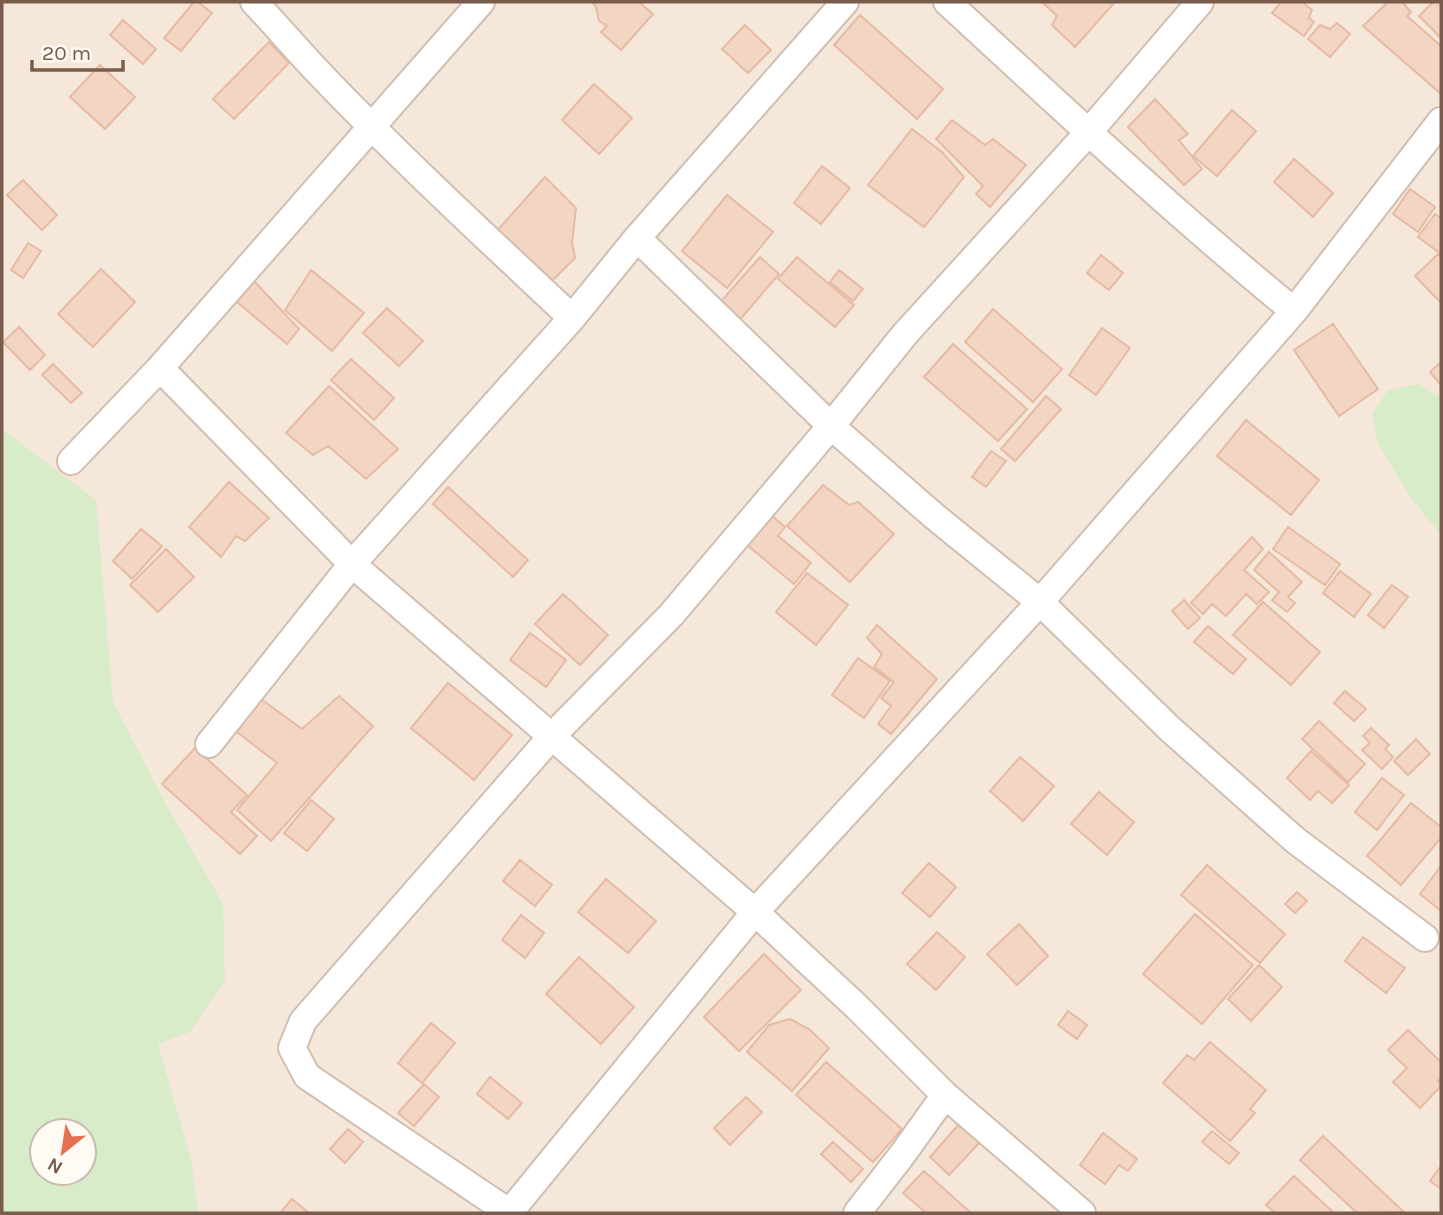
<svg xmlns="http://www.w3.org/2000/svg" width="1443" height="1215" viewBox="0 0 1443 1215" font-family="Karla,sans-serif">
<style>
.residential{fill:#f5e8da;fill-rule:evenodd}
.green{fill:#d8ecc9;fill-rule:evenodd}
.building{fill:#f3d5c3;stroke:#e6bba3;stroke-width:2}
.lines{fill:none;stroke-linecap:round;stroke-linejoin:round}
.street-casing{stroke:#d1beb0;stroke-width:30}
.street{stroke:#fff;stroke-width:26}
</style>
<rect width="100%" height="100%" fill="#fdf6ec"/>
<!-- residential -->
<path class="residential" d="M2 2H1441V1213H2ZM42 1131H84V1173H42Z"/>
<!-- green -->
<path class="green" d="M1419 384 1441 398V535L1411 498 1378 444 1372 414 1388 390Z
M2 429 96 500 113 702 167 806 223 904 225 981 190 1032 158 1044 191 1159 198 1213H2ZM42 1131H84V1173H42Z"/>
<!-- building -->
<path class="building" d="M194 2H198L212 13 181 51 164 38Z
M592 2H639L653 14 621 50 601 32 607 26 599 21 596 7Z
M1042 2H1115L1075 47 1052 25 1057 16Z
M1281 2H1302L1312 10 1309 18 1314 22 1304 36 1272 13Z
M1388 2H1402L1411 12 1407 16 1441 46V94L1363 26Z
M1433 2H1439L1441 4V38L1419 16Z
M860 15 943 89 917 119 834 45Z
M123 20 156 49 143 64 110 35Z
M1337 23 1350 34 1330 57 1308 39 1320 25 1330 29Z
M745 25 771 50 748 73 722 49Z
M269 42 289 63 234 119 213 99Z
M100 65 135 97 105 129 70 97Z
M594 84 632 118 599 154 562 120Z
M1155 99 1188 134 1179 140 1202 169 1184 185 1128 127Z
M1232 110 1256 131 1217 176 1193 156Z
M952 120 985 145 993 139 1026 165 990 207 976 194 983 186 936 139Z
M912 129 942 152 964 177 924 227 868 185Z
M1294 159 1333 193 1313 217 1274 182Z
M822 166 850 188 821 224 794 203Z
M545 177 576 208 572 243 575 258 552 281 496 232Z
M23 180 57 215 42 230 7 195Z
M1410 189 1435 207 1418 232 1393 214Z
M727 195 773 232 727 288 682 251Z
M1435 214 1441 218V254L1418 237Z
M28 243 41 251 23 278 11 270Z
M1438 254 1441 257V303L1415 276Z
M1101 255 1123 273 1109 290 1087 273Z
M760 257 779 274 737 323 717 306Z
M797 257 854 305 835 327 778 279Z
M101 269 135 302 93 347 58 314Z
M311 270 364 313 332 351 285 310Z
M839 270 863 289 853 301 830 282Z
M254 281 299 329 287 344 237 302Z
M387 308 423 341 399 366 363 333Z
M993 309 1062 369 1033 402 965 342Z
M1333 324 1378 389 1339 416 1294 350Z
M19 327 45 355 30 370 3 342Z
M1102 328 1130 348 1096 395 1069 375Z
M953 344 1027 409 998 441 924 377Z
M351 359 394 398 374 420 331 380Z
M1441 362V385L1430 372Z
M53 364 82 393 71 403 42 375Z
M329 386 398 449 366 479 328 446 313 455 286 433Z
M1046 396 1061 409 1015 461 1001 449Z
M1246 420 1319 480 1291 515 1217 456Z
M991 451 1006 461 986 487 972 477Z
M229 482 269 518 245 541 236 536 221 557 189 527Z
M823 485 849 505 858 502 894 534 850 582 787 526Z
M448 487 528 560 513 577 433 504Z
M771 515 785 527 778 536 811 563 794 584 747 545Z
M1288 527 1340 564 1325 585 1273 549Z
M141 529 162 546 132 579 113 561Z
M1252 537 1263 549 1244 570 1269 592 1257 604 1246 594 1226 616 1212 604 1203 614 1191 603Z
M166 549 194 577 158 612 130 585Z
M1269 552 1302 582 1288 597 1295 603 1287 612 1272 600 1279 592 1254 570Z
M1340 571 1371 594 1354 617 1323 593Z
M807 573 848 605 816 645 776 612Z
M1392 585 1408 597 1384 628 1368 615Z
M563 594 608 635 580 665 535 624Z
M1184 600 1200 618 1188 629 1172 611Z
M1263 602 1320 652 1291 685 1233 635Z
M877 625 937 679 891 734 878 724 891 706 881 698 894 682 874 667 882 654 867 638Z
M1208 626 1246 659 1233 674 1194 642Z
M530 633 566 660 546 687 510 660Z
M858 658 890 681 864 718 832 695Z
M448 683 512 735 474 780 411 728Z
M1345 691 1366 709 1354 721 1334 703Z
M339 696 373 726 271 841 237 810 277 763 237 732 261 699 302 729Z
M1319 721 1365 764 1348 782 1302 739Z
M1371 728 1389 745 1385 749 1393 757 1382 769 1362 750 1370 743 1363 736Z
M1416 739 1430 754 1408 775 1394 761Z
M195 748 247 795 231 812 257 836 240 854 162 784Z
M1311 751 1349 785 1332 803 1318 791 1310 800 1287 778Z
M1020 757 1054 786 1023 821 990 791Z
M1382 778 1404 795 1377 830 1355 812Z
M1099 792 1134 822 1107 855 1071 824Z
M311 800 334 819 307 851 284 833Z
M1411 803 1441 827V838L1401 885 1367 856Z
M520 860 552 885 535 906 503 881Z
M929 863 956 887 930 917 902 893Z
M1207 865 1285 934 1260 963 1181 895Z
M1441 866V911L1420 894Z
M606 879 656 921 628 953 578 912Z
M1297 892 1307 901 1295 913 1285 904Z
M1195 914 1253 965 1202 1024 1143 974Z
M521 915 544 933 525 958 502 940Z
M1019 924 1048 956 1017 985 987 954Z
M937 932 965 957 936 990 907 964Z
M1363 937 1405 968 1386 993 1345 961Z
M764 954 801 990 739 1051 704 1017Z
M579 957 634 1007 601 1044 546 994Z
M1259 965 1282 987 1251 1021 1228 999Z
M1068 1011 1087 1025 1077 1039 1058 1025Z
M790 1019 809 1029 829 1048 792 1091 747 1052 769 1025Z
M431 1023 455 1043 422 1083 398 1063Z
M1408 1030 1441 1062V1078L1438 1081 1441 1086 1420 1108 1393 1082 1407 1068 1388 1050Z
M1210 1042 1266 1090 1250 1109 1255 1113 1230 1141 1163 1083 1187 1055 1194 1060Z
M826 1062 902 1129 873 1162 796 1095Z
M490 1077 522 1103 508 1119 477 1094Z
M424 1084 439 1097 414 1126 398 1113Z
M746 1097 762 1112 730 1145 714 1128Z
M960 1123 981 1141 949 1175 930 1157Z
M348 1129 363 1142 345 1163 330 1149Z
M1212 1131 1239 1153 1229 1164 1202 1142Z
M1103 1133 1137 1159 1128 1171 1119 1165 1105 1184 1080 1165Z
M1323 1136 1404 1212 1357 1213 1300 1160Z
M833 1142 863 1169 851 1182 821 1154Z
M1441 1166V1189L1430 1181Z
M924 1171 971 1213H926L903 1193Z
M1294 1176 1334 1213H1275L1266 1205Z
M292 1199 309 1213H280Z"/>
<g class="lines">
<!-- street casing -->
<g class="street-casing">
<path id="street" d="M254 2C276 25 297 50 319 73 400 158 487 238 572 318
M947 2C1061 107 1174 213 1294 311
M637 238 831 426 934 516 1040 602 1170 729 1295 840 1425 938
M160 368 352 564 755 912 856 1006 945 1095 1082 1213
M71 461 160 368 481 2
M209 744 352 564 572 318 637 238 845 2
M509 1213 755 912 1040 602 1294 311 1441 121
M510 1213 307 1076 292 1048 303 1021 552 736 671 615 831 426 905 334 1088 133 1200 2
M857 1213 902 1155 945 1095"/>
</g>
<!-- street -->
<use href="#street" class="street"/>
</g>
<!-- border -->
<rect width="1443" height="1215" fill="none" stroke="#7a5c4d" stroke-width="7"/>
<!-- north arrow -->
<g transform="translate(63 1152) rotate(210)"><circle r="33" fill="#fffaf3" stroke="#cabbb1" stroke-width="2"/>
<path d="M0-5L12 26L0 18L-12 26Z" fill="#e76f51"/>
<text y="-10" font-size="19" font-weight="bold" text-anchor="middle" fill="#7a5c4d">N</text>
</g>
<!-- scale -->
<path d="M32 60v10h91v-10" fill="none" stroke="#7a5c4d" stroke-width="3.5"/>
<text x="42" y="60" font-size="21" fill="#7a5c4d" stroke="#fffaf3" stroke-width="5" paint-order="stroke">20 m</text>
</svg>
